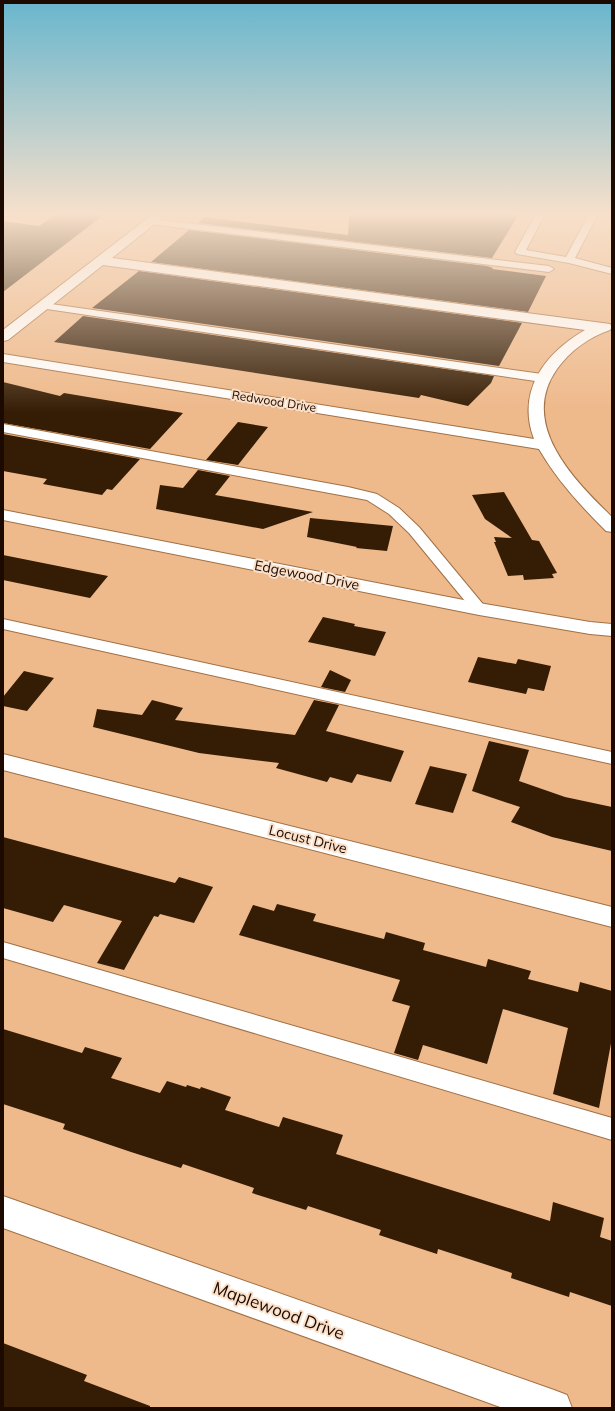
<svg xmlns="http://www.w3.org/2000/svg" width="615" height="1411" viewBox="0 0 615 1411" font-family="Mulish,sans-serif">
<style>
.building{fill:#341c05}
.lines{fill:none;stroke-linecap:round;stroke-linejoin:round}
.service-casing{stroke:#a17044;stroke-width:2}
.minor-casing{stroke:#a17044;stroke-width:2}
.service{fill:#fff;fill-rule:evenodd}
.minor{fill:#fff;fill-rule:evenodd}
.labels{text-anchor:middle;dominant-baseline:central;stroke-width:4;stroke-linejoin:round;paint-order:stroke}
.far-street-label{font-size:12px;fill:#1c0a00;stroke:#fbe0c9}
.street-label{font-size:14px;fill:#1c0a00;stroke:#fbe0c9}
.near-street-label{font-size:17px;fill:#1c0a00;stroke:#fbe0c9}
</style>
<rect width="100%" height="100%" fill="#eeb98b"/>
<!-- building -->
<path class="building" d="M56 214H105L3 292V221L39 226Z
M349 214H519L492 258 198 223 204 217 348 235Z
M189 230 487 266 493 268 492 269 546 276 528 312 151 262Z
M139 271 522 323 499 366 92 308Z
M83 316 494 376 491 383 468 406 421 395 419 398 54 342Z
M3 382 60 396 64 393 183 413 150 449 3 423Z
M238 422 268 427 238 465 206 460Z
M3 434 140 459 112 490 107 489 102 495 43 484 47 479 3 471Z
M198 470 230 476 215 495 313 512 263 529 156 509 160 485 183 488Z
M504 492 532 540 539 541 557 573 552 574 554 578 524 580 523 575 508 576 494 542H496L494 537 512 538 485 519 472 495Z
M310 518 393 526 387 551 356 548 357 547 307 537Z
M3 555 108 576 90 598 3 580Z
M323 617 355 624 354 626 386 632 375 656 308 642Z
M478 657 516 664 518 659 551 666 544 691 528 688 526 694 468 682Z
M330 670 351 680 345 692 321 687Z
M24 671 54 678 27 711 3 706V697Z
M152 700 183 708 175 720 295 735 314 700 339 705 326 731 404 751 391 782 357 774 352 783 330 777 327 782 276 768 279 763 199 753 93 727 97 709 142 715Z
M489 741 529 750 519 781 565 797 612 807V851L552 837 511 822 520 807 472 791Z
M430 766 467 774 453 813 415 804Z
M3 837 175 883 179 877 213 887 194 923 160 914 158 917 154 916 124 970 97 963 122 921 64 905 53 922 3 908Z
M277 904 316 914 313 921 384 939 386 932 425 943 423 950 486 967 488 959 531 971 528 979 578 992 580 982 612 991V1038L599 1108 553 1094 568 1028 503 1009 487 1064 423 1045 418 1060 394 1053 410 1006 392 1001 400 980 239 935 253 905 274 911Z
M3 1029 82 1053 85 1047 122 1058 111 1078 160 1093 167 1081 186 1087 187 1085 200 1089 201 1087 231 1097 225 1110 279 1127 283 1117 343 1135 336 1154 550 1221 553 1202 604 1218 600 1237 612 1241V1306L570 1292 569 1297 511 1278 512 1273 438 1249 437 1254 379 1235 381 1230 308 1206 306 1210 252 1193 254 1188 183 1164 181 1168 131 1152 63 1129 65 1124 3 1104Z
M3 1343 87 1375 84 1381 150 1406V1408H3Z"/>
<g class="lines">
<!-- service casing -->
<g class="service-casing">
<path id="service" d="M536 214H545L526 250 566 257 589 214H598L575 258 612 268V274L569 263 517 254 515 252Z
M152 219 549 266 554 269 549 272 149 224 147 222Z
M44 303 542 374 548 378 542 382 40 308 39 306Z
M3 424 348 487 377 494 399 508 419 527 487 609 484 612H474L409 533 389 514 367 500 3 432Z
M3 619 612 752V764L3 629Z
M3 942 612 1118V1140L3 958Z"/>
</g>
<!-- minor casing -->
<g class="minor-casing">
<path id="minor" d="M153 214H167L112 258 610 324 612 327 610 330C589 337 570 351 557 369 518 424 574 480 612 517V532L606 531C580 505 557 480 539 449L3 362V354L534 439C516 391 545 353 585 330L103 265 8 340 3 341V330Z
M3 510 479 603 590 622 612 624V636L590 634 479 615 3 520Z
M3 754 612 907V927L3 770Z
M3 1196 554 1390 567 1395 572 1408H503L3 1228Z"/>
</g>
<!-- service -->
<use href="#service" class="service"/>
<!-- minor -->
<use href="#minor" class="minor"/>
</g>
<!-- sky -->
<linearGradient id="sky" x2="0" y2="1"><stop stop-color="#68b6ce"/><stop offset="0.52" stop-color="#f7e0cb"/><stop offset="1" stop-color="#f7e0cb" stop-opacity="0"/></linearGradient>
<rect width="615" height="412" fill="url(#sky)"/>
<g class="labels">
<!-- far-street labels -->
<g class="far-street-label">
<text transform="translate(274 401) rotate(9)">Redwood Drive</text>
</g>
<!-- street labels -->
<g class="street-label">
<text transform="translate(307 575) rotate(11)">Edgewood Drive</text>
<text transform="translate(308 839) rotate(14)">Locust Drive</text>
</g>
<!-- near-street labels -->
<g class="near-street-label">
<text transform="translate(279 1310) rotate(20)">Maplewood Drive</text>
</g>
</g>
<!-- border -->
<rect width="615" height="1411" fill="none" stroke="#1c0a00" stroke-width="8"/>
</svg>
